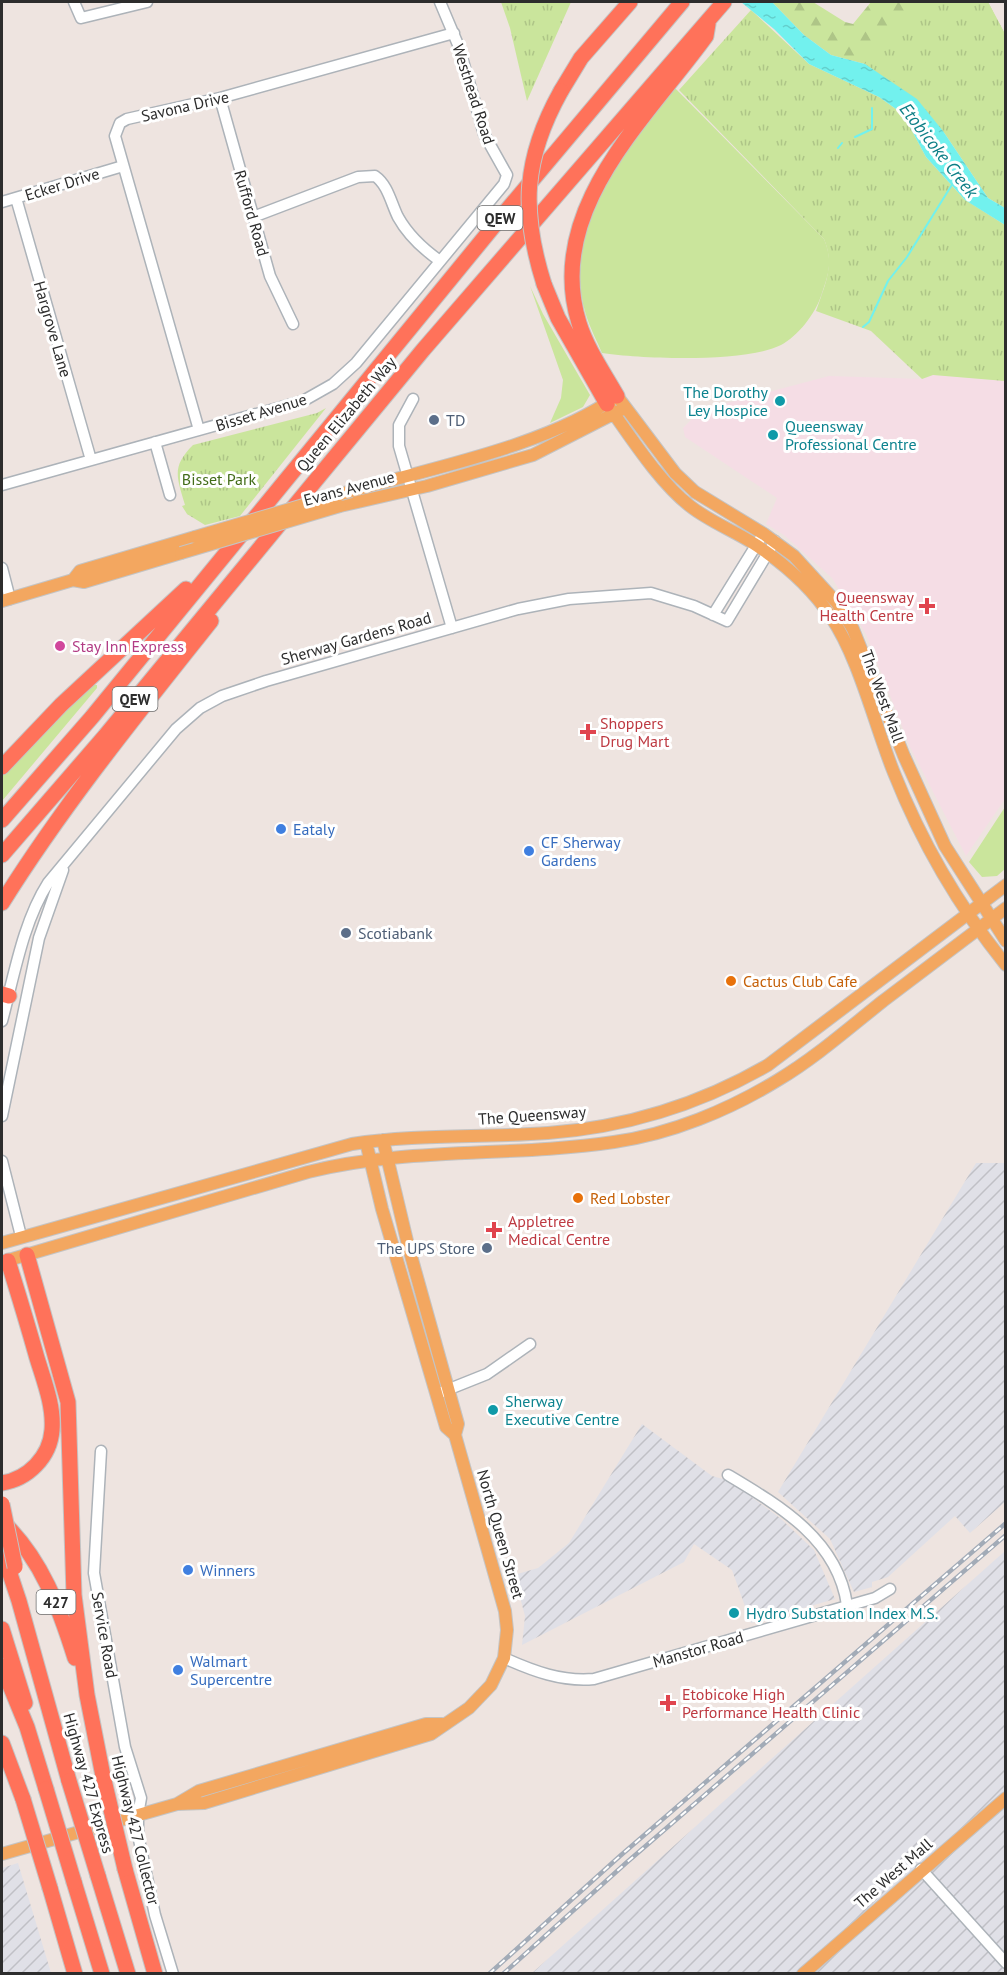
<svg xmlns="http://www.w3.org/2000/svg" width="1007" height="1975" viewBox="0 0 1007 1975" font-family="'PT Sans',sans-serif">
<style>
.industrial{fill:url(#industrial-furrows)}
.medical{fill:#f5dde5}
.grass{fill:#cae59c}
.forest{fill:url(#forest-firs)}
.park{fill:url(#park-tufts)}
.water{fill:url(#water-ripples)}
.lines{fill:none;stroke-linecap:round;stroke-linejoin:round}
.stream{stroke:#72f1ee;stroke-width:2}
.minor-casing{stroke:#adb3b9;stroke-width:13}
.major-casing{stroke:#c4c4c4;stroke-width:14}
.highway-casing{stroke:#c4c4c4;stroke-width:17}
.minor{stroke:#fff;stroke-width:10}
.major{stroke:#f3a760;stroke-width:12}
.highway{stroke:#ff725a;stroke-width:15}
.rail-casing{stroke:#a2abb7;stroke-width:4.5}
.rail{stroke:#fff;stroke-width:2;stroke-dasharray:7;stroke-linecap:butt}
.major-bridge-casing{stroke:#c4c4c4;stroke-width:14;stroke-linecap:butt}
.highway-bridge-casing{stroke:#c4c4c4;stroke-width:17;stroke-linecap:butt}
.major-bridge{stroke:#f3a760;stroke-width:12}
.highway-bridge{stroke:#ff725a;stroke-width:15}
.culture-dot{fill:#0f9aa8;stroke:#fff;stroke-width:2}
.service-dot{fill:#5c6f8a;stroke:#fff;stroke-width:2}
.health-dot{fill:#e0444e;stroke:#fff;stroke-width:2}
.hotel-dot{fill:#d1479c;stroke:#fff;stroke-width:2}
.shop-dot{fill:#3f7fe0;stroke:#fff;stroke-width:2}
.food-dot{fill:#e8710a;stroke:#fff;stroke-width:2}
.labels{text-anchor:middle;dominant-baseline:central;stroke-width:6;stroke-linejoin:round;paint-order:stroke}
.shield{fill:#fff;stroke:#6c6c6c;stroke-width:1.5}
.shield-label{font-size:15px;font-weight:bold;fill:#2d2d2d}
.street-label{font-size:16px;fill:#2d2d2d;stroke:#fff}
.culture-label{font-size:16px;fill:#0d838f;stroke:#fff;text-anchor:start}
.service-label{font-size:16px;fill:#4e5e75;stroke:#fff;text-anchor:start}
.park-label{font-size:16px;fill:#436d1a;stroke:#fff}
.health-label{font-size:16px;fill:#be3a42;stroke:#fff;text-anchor:start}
.hotel-label{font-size:16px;fill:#b23c85;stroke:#fff;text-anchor:start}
.shop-label{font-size:16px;fill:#366cbe;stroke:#fff;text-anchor:start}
.food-label{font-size:16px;fill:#c56008;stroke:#fff;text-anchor:start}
.water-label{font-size:18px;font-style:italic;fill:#0d7f86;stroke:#fff}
</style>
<defs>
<pattern id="industrial-furrows" width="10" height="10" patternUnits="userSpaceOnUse" patternTransform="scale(1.5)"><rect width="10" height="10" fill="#e0e0e7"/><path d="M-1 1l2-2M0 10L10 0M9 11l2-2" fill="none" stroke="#c0c0c6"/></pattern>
<pattern id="forest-firs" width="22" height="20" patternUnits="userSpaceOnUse" patternTransform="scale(1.5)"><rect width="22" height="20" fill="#cae59c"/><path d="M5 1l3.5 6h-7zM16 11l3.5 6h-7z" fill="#aec587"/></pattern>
<pattern id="park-tufts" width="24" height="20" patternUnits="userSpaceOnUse" patternTransform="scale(1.5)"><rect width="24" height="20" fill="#cae59c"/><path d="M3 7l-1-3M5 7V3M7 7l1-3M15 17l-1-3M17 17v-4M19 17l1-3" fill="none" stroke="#aec587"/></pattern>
<pattern id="water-ripples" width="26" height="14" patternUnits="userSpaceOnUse" patternTransform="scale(1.5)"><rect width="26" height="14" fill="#72f1ee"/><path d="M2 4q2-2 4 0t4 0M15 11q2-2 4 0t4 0" fill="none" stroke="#63cfcc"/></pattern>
</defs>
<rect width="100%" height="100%" fill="#eee4e0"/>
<!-- industrial -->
<path class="industrial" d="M976 1163H1005V1502L970 1533 955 1516 888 1577 872 1582V1587L854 1592 830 1539 778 1492Z
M642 1424 712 1476 730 1481 780 1518 814 1550 835 1599 751 1623 732 1570 694 1544 684 1562 522 1645 525 1616 514 1575 538 1568 569 1543Z
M1005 1551V1973L531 1974 715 1809Z
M18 1863 51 1973H2V1868Z"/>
<!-- medical -->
<path class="medical" d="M933 375 1005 381V799L966 856 910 747 866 634 832 578 784 535 766 524 777 498 685 437 683 428 701 410 829 376 922 379Z"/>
<!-- grass -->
<path class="grass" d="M671 84 824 239C833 261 829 273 821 296 815 314 798 336 781 345 745 363 643 359 602 353 597 341 590 328 586 315 559 227 625 152 671 84Z
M530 286 543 314 590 395 583 407 550 423 561 398 563 380Z
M92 685H97V688L2 801V774Z
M1005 807V869L997 876 982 877 969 862Z"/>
<!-- forest -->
<path class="forest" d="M772 2H813L845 22 853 24 871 2H988L1005 34V208L943 131 865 64 831 55 804 35Z"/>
<!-- park -->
<path class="park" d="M501 2H571L527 101 510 28Z
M920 2H988L1005 34V208L988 198 943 131 904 88 865 64Z
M751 10 809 64 879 97 903 114 926 157 964 199 1005 225V381L933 375 922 379 871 331 816 311C825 285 835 265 824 239L679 90Z
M326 408 240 516 205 525 187 514 182 506 185 505C177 477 171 467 193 445L317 413Z"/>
<!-- water -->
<path class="water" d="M741 2H772L804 35 831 55 865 64 917 99 943 131 988 198 1005 208V225L965 200 926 157 903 114 879 97 809 64 774 29Z"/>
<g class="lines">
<!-- stream -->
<path class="stream" d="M855 137 872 129V108
M838 148 842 143
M863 327 869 322 888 281 907 257 953 183"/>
<!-- minor casing -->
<g class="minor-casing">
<path id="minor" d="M74 2 81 18 147 2
M220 98 270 276 293 324
M16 198 91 460
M2 202 123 166
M253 217 358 177 375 176C388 185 391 203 398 217 408 235 423 249 440 261
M413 399 399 425V446L452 628
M199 430 115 136 120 123 127 119 220 98 454 33
M155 442 170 495
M2 485 303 401 333 384 356 363 504 184 507 175 484 134 459 47 440 2
M2 568 10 599
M713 615 760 539
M2 1021C14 976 23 922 48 883L176 729 200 708 222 696 266 681 518 609 569 599 651 593 694 606 727 621 775 541
M2 1116 39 938 63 870
M2 1161 21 1236
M442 1392 487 1374 530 1344
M101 1451 94 1573 125 1747 141 1798 138 1815V1835L155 1915 173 1974
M728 1475C780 1506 838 1540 847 1605
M504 1658C533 1671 562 1682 594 1679L875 1598 890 1589
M921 1869 1006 1963"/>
</g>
<!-- major casing -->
<g class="major-casing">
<path id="major" d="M607 404C630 436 659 482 690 506 710 522 735 531 756 545 786 565 812 588 831 617 859 658 875 726 894 773 921 841 960 908 1006 965
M351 491C432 468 550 445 617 396L675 473 695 492 764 534 794 556 837 603 853 629 904 756 945 846 1006 941
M340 506 427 486 533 455 621 410
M73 580 80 571 195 537
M2 601 73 580 84 582 181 553
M383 1140 408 1245 458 1424 455 1435
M2 1243 352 1144C417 1134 483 1138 548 1133 627 1127 699 1105 768 1065L1006 885
M2 1262 308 1172C408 1147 512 1157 614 1142 671 1134 729 1110 778 1080 815 1058 849 1028 883 1001 924 970 965 939 1006 908
M177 1804 204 1803 431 1734 469 1708 491 1685 504 1658 507 1630 505 1611 455 1435 446 1427 382 1209 366 1142
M2 1854 177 1804 199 1791 426 1724H442
M803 1974 1006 1798"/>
</g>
<!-- highway casing -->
<g class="highway-casing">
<path id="highway" d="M561 91 581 58 630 2
M544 284 558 318 607 404
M617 396C604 373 587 349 579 323 544 210 646 119 706 36L708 24
M2 767 61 705 186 589
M2 820 92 717 502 216 682 2
M2 855 105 736 423 350 724 2
M2 903C64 804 138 713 211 621
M2 994 9 996
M27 1255 68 1402 74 1595 87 1695 103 1776
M2 1483C28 1479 50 1457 52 1430 54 1406 44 1381 37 1358 28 1326 18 1293 8 1261
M3 1522C42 1560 59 1607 75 1658
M2 1550 19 1601 69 1781
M2 1629 25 1703
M2 1666 27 1727 46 1789
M2 1743 23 1799
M125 1869 155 1974
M98 1876 128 1974
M74 1882 102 1974
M50 1888 75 1974"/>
</g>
<!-- minor -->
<use href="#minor" class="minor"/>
<!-- major -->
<use href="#major" class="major"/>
<!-- highway -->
<use href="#highway" class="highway"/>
<!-- rail casing -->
<g class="rail-casing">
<path id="rail" d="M489 1974 620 1856 1006 1523
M503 1974 626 1863 1006 1535"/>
</g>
<!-- rail -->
<use href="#rail" class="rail"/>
<!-- major-bridge casing -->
<g class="major-bridge-casing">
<path id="major-bridge" d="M195 537 351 491
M181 553 340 506"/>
</g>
<!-- highway-bridge casing -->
<g class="highway-bridge-casing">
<path id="highway-bridge" d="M544 284C521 211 523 159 561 91
M2 1504 15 1567
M103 1776 125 1869
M69 1781 98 1876
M46 1789 74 1882
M23 1799 50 1888"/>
</g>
<!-- major-bridge -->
<use href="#major-bridge" class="major-bridge"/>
<!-- highway-bridge -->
<use href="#highway-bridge" class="highway-bridge"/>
</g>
<!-- markers -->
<g class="culture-dot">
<circle cx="780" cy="401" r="6"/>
<circle cx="773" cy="435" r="6"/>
<circle cx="493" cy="1410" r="6"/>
<circle cx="734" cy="1613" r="6"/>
</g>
<g class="service-dot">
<circle cx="434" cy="420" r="6"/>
<circle cx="346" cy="933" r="6"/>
<circle cx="487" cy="1248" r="6"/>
</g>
<g class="health-dot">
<path d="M924 597h6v6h6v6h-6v6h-6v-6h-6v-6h6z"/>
<path d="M585 723h6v6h6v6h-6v6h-6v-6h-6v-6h6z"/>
<path d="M491 1221h6v6h6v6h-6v6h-6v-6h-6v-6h6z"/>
<path d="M665 1694h6v6h6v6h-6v6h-6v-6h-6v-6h6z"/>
</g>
<circle class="hotel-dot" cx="60" cy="646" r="6"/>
<g class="shop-dot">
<circle cx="281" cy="829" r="6"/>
<circle cx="529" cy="851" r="6"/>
<circle cx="188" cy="1570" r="6"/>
<circle cx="178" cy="1670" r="6"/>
</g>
<g class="food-dot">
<circle cx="731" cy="981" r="6"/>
<circle cx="578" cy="1198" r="6"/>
</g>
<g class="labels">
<!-- shield labels -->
<g class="shield">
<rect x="477.5" y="206" width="45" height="24" rx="4.5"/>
<rect x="112.5" y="687" width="45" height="24" rx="4.5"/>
<rect x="36.5" y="1590" width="39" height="24" rx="4.5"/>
</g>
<g class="shield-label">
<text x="500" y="218">QEW</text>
<text x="135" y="699">QEW</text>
<text x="56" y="1602">427</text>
</g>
<!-- street labels -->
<g class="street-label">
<text transform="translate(474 94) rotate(72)">Westhead Road</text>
<text transform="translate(185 106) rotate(-13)">Savona Drive</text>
<text transform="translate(62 184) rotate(-17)">Ecker Drive</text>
<text transform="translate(252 213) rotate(74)">Rufford Road</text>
<text transform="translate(53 329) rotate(74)">Hargrove Lane</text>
<text transform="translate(261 412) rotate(-17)">Bisset Avenue</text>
<text transform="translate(346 414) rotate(-50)">Queen Elizabeth Way</text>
<text transform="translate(349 488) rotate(-15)">Evans Avenue</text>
<text transform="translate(356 638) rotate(-16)">Sherway Gardens Road</text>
<text transform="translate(883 696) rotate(70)">The West Mall</text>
<text transform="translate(532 1115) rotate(-4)">The Queensway</text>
<text transform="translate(501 1534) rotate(74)">North Queen Street</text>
<text transform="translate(105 1635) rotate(80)">Service Road</text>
<text transform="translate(698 1649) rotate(-16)">Manstor Road</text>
<text transform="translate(89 1783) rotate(74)">Highway 427 Express</text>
<text transform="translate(136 1830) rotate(76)">Highway 427 Collector</text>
<text transform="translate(893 1873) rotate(-41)">The West Mall</text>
</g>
<!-- culture labels -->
<g class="culture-label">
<text x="768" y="392" text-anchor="end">The Dorothy<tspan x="768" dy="18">Ley Hospice</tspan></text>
<text x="785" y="426">Queensway<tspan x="785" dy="18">Professional Centre</tspan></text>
<text x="505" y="1401">Sherway<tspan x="505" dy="18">Executive Centre</tspan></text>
<text x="746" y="1613">Hydro Substation Index M.S.</text>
</g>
<!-- service labels -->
<g class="service-label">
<text x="446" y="420">TD</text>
<text x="358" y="933">Scotiabank</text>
<text x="475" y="1248" text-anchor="end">The UPS Store</text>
</g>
<!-- park labels -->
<g class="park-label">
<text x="219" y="479">Bisset Park</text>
</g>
<!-- health labels -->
<g class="health-label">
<text x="914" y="597" text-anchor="end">Queensway<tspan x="914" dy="18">Health Centre</tspan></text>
<text x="600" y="723">Shoppers<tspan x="600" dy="18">Drug Mart</tspan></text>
<text x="508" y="1221">Appletree<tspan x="508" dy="18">Medical Centre</tspan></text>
<text x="682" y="1694">Etobicoke High<tspan x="682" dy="18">Performance Health Clinic</tspan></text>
</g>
<!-- hotel labels -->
<g class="hotel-label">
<text x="72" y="646">Stay Inn Express</text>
</g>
<!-- shop labels -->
<g class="shop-label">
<text x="293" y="829">Eataly</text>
<text x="541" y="842">CF Sherway<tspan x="541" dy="18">Gardens</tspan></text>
<text x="200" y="1570">Winners</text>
<text x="190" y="1661">Walmart<tspan x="190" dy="18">Supercentre</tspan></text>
</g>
<!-- food labels -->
<g class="food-label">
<text x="743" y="981">Cactus Club Cafe</text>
<text x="590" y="1198">Red Lobster</text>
</g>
<!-- water labels -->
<g class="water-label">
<text transform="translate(939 150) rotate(52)">Etobicoke Creek</text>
</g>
</g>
<!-- border -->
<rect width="1007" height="1975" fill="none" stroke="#2d2d2d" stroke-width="6"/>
</svg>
